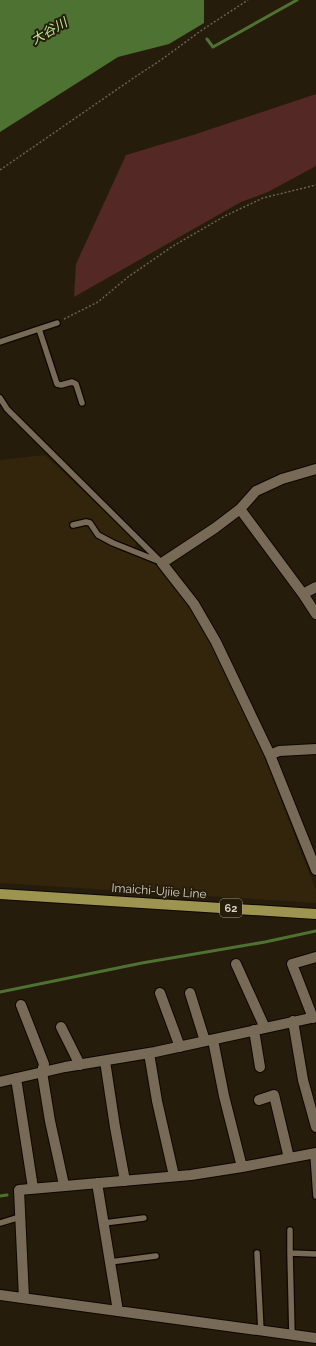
<svg xmlns="http://www.w3.org/2000/svg" width="316" height="1346" viewBox="0 0 316 1346" font-family="Raleway,'Noto Sans JP',sans-serif">
<style>
.built{fill:#33250c}
.green{fill:#532825}
.water{fill:#4e7232}
.lines{fill:none;stroke-linecap:round;stroke-linejoin:round}
.stream{stroke:#4e7232;stroke-width:3}
.lane-casing{stroke:#0f0600;stroke-width:8}
.street-casing{stroke:#0f0600;stroke-width:12}
.primary-casing{stroke:#0f0600;stroke-width:12}
.path{stroke:#6a6152;stroke-width:1.5;stroke-dasharray:2 2;stroke-linecap:butt}
.lane{stroke:#776a57;stroke-width:5.5}
.street{stroke:#776a57;stroke-width:10}
.primary{stroke:#9d954f;stroke-width:10}
.labels{text-anchor:middle;dominant-baseline:central;stroke-width:4;stroke-linejoin:round;paint-order:stroke}
.shield{fill:#261c0b;stroke:#a39b8f;stroke-width:1}
.shield-label{font-size:11px;font-weight:bold;fill:#d9d2c7}
.street-label{font-size:12px;fill:#d9d2c7;stroke:#261c0b}
.water-label{font-size:13px;font-style:italic;fill:#b8ed92;stroke:#261c0b}
</style>
<rect width="100%" height="100%" fill="#261c0b"/>
<!-- built -->
<path class="built" d="M45 455 137 542 135 546 162 571 188 605 208 638 261 749 316 890V903L0 883V460Z"/>
<!-- green -->
<path class="green" d="M316 94V166L268 192 241 202 74 297 76 264 126 155 193 135Z"/>
<!-- water -->
<path class="water" d="M0 0H204V23L169 44 118 57 0 132Z"/>
<g class="lines">
<!-- stream -->
<path class="stream" d="M207 39 213 47 297 0
M0 992 142 963 265 942 316 931
M0 1196 7 1195"/>
<!-- lane casing -->
<g class="lane-casing">
<path id="lane" d="M39 329 57 384 61 385 72 382 76 384 82 403
M0 342 57 323
M0 398 7 409 162 563
M73 525 86 522 90 523 98 535 113 543 158 561
M313 1154 316 1196
M0 1223 20 1217
M104 1223 144 1218
M290 1230V1253
M257 1253 261 1331
M110 1262 156 1256
M292 1335 290 1253 316 1254"/>
</g>
<!-- street casing -->
<g class="street-casing">
<path id="street" d="M316 469 282 479 256 491 240 509 215 528 162 563 194 604 216 642 270 755 316 870
M240 509 303 594 316 614
M303 594 316 587
M270 755 279 751 316 749
M236 964 265 1028
M160 993 180 1047
M190 993 205 1041
M21 1005 44 1064 42 1072 50 1121 64 1185
M313 1018 292 964 316 957
M293 1021 303 1080 316 1127
M61 1027 80 1065
M254 1030 260 1067
M213 1040 224 1096 242 1167
M149 1053 157 1101 174 1176
M105 1061 115 1127 125 1181
M16 1078 33 1188
M0 1082 65 1067 155 1052 316 1017
M259 1100 274 1095 289 1158
M97 1183 118 1311
M0 1295 316 1338
M24 1298 19 1190 191 1175 242 1167 316 1153"/>
</g>
<!-- primary casing -->
<g class="primary-casing">
<path id="primary" d="M0 894 316 914"/>
</g>
<!-- path -->
<path class="path" d="M0 170 135 77 161 60 202 30 248 0
M64 319 98 302 128 277 173 246 225 216 263 198 316 185"/>
<!-- lane -->
<use href="#lane" class="lane"/>
<!-- street -->
<use href="#street" class="street"/>
<!-- primary -->
<use href="#primary" class="primary"/>
</g>
<g class="labels">
<!-- shield labels -->
<rect class="shield" x="220" y="899" width="22" height="18" rx="3"/>
<g class="shield-label">
<text x="231" y="908">62</text>
</g>
<!-- street labels -->
<g class="street-label">
<text transform="translate(159 891) rotate(4)">Imaichi-Ujiie Line</text>
</g>
<!-- water labels -->
<g class="water-label">
<text transform="translate(49 31) rotate(-30)">大谷川</text>
</g>
</g>
</svg>
